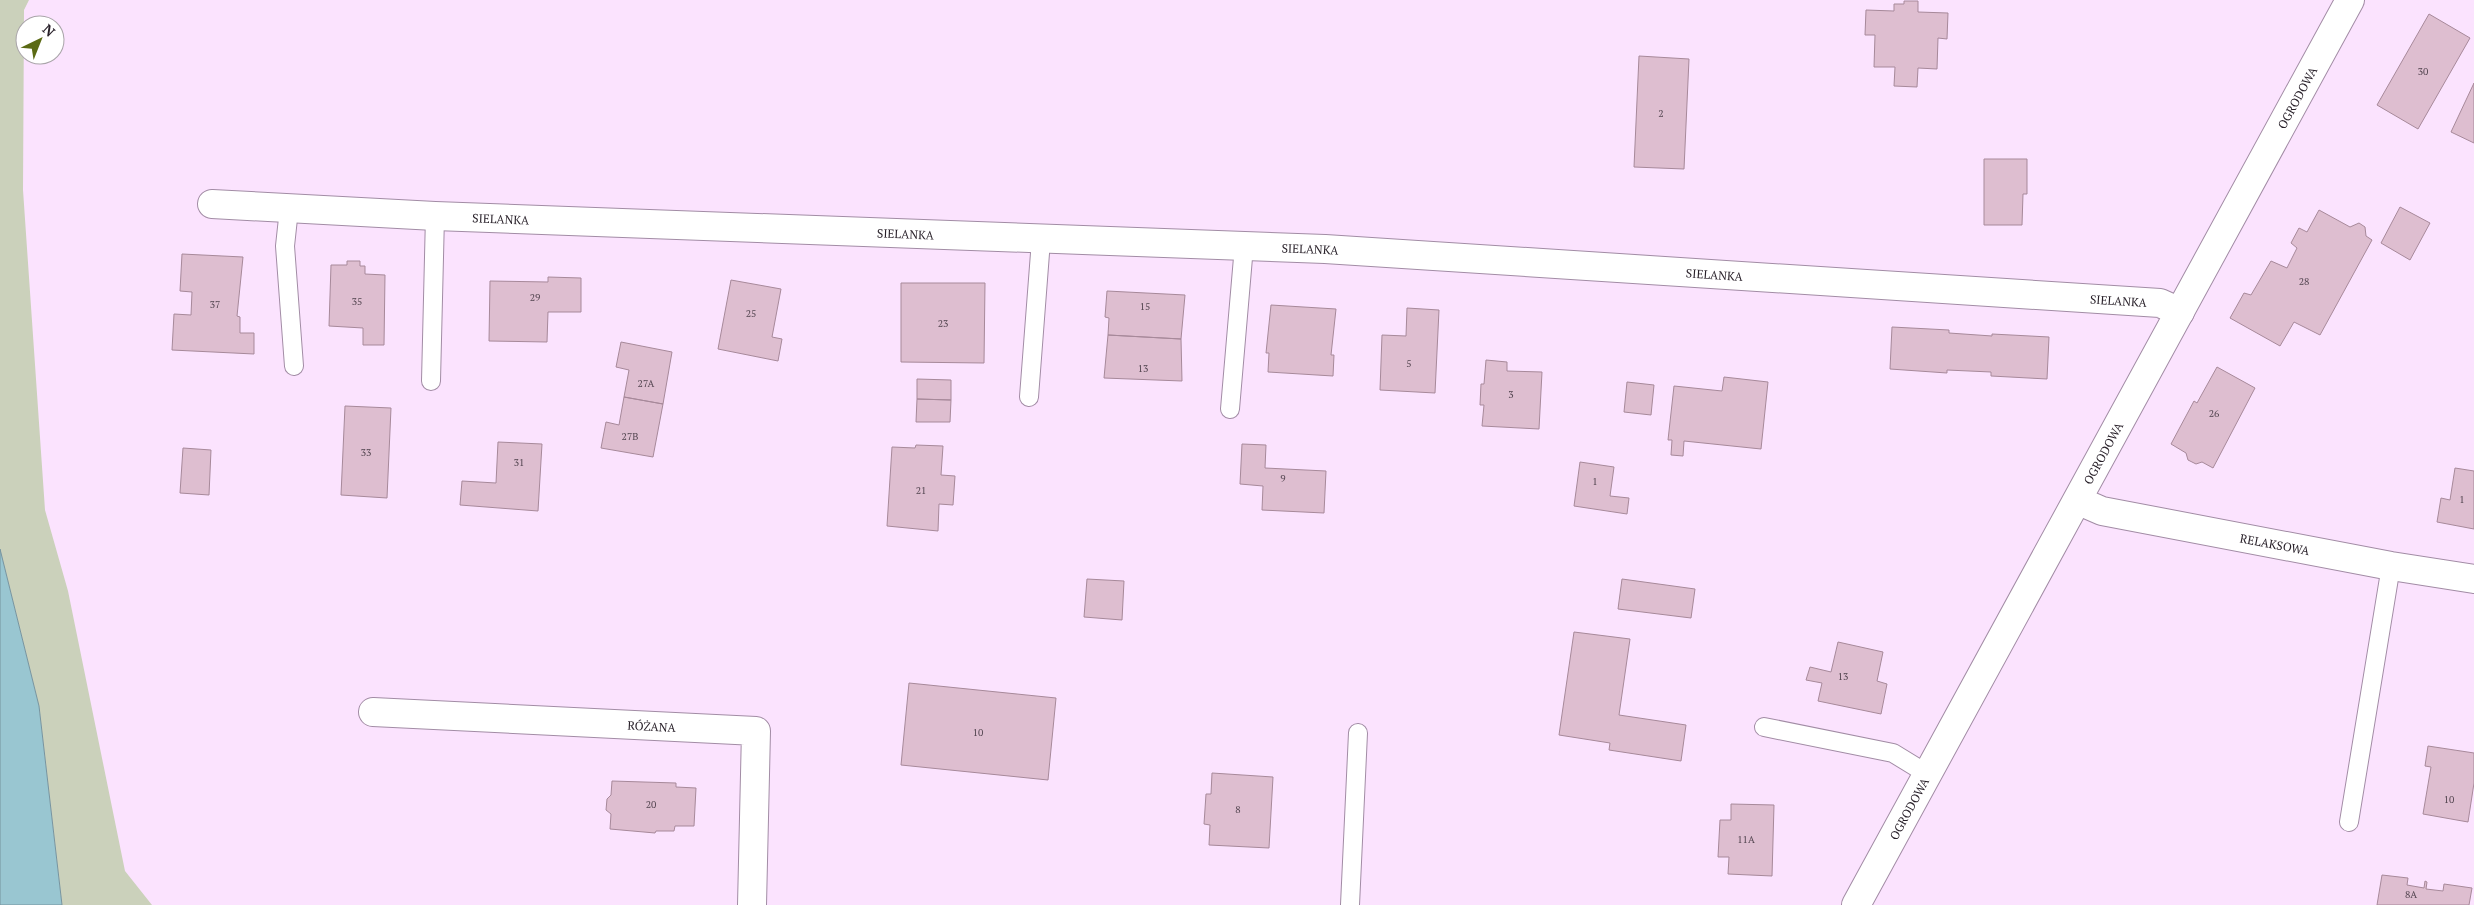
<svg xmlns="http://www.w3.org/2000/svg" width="2474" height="905" viewBox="0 0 2474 905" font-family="'PT Serif',serif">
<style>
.green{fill:#cbd1bb}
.water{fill:#99c6d1;stroke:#77949e}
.building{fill:#debed0;stroke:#a7899a}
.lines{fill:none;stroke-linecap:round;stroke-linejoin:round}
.service-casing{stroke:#a28ca5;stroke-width:20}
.minor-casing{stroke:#a28ca5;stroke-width:30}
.service{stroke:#fff;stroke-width:18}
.minor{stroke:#fff;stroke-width:28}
.labels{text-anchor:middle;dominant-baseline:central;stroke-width:4.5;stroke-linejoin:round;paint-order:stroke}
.number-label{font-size:10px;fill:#554752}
.street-label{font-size:12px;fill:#271f28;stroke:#fff}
</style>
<rect width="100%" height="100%" fill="#fbe3fe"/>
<!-- green -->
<path class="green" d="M0 0H29L24 10 23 190 45 510 68 591 125 871 152 905H62L39 706 0 549Z"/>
<!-- water -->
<path class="water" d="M0 549 39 706 62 905H0Z"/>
<!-- building -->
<path class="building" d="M1904 1H1918V12L1948 13 1947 39 1938 38 1937 69 1918 68 1917 87 1894 86 1895 67H1874L1875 35H1865L1866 10 1894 11V4H1904Z
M2429 14 2470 38 2418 129 2377 105Z
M1639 56 1689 59 1684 169 1634 167Z
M2474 83V143L2451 132Z
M1984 159H2027V194H2023L2022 225H1984Z
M2400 207 2430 223 2410 260 2381 243Z
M2319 210 2350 227 2359 223 2365 227 2366 236 2372 240 2320 335 2294 322 2280 346 2230 318 2244 293 2251 295 2271 261 2287 268 2297 248 2291 243 2299 228 2307 232Z
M182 254 243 257 237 316 240 317V333H254V354L172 350 174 314 191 315 192 292 180 291Z
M347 261H360V266H365V274L385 275 384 345H363V328L329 326 331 265H347Z
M548 277 581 278V312H548L547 342 489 341 490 281 548 282Z
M731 280 781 289 772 337 782 339 778 361 718 349Z
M901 283H985L984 363 901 362Z
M1107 291 1185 295 1181 339 1108 335 1109 318 1105 317Z
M1271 305 1336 309 1331 355H1334L1333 376 1268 372 1269 353H1266Z
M1407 308 1439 310 1435 393 1380 390 1382 335 1406 336Z
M1892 327 1949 330V333L1992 336V334L2049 337 2047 379 1991 376V372L1947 370V373L1890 369Z
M1108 335 1181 339 1182 381 1104 378Z
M621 342 672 352 663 404 624 397 629 370 616 367Z
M1486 360 1507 362V371L1542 372 1539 429 1482 426 1484 405H1480L1481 384H1484Z
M2217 367 2255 388 2213 468 2202 462 2196 464 2188 460 2186 453 2171 444 2194 401 2197 403Z
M1724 377 1768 382 1761 449 1684 441 1683 456 1671 455 1672 440H1668L1674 386 1722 391Z
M917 379 951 380V400L917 399Z
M1627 382 1654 385 1651 415 1624 412Z
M624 397 663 404 653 457 601 448 606 422 619 425Z
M917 399 951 400 950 422H916Z
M345 406 391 408 387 498 341 495Z
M498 442 542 444 538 511 460 505 462 481 496 483Z
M1242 444 1266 445 1265 468 1326 471 1324 513 1262 510 1263 486 1240 484Z
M916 445 943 446 941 475 955 476 953 505 939 504 938 531 887 526 892 447 915 448Z
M183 448 211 450 209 495 180 493Z
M1580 462 1614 467 1610 496 1629 498 1627 514 1574 506Z
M2455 468 2474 471V529L2437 522 2441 498 2450 500Z
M1087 579 1124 581 1122 620 1084 617Z
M1622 579 1695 589 1691 618 1618 609Z
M1574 632 1630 639 1619 715 1686 725 1681 761 1609 750 1610 743 1559 735Z
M1838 642 1883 652 1877 681 1887 684 1881 714 1818 701 1822 683 1806 680 1810 667 1831 672Z
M909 683 1056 698 1048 780 901 765Z
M2428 746 2474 753V783L2468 822 2423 814 2431 767 2425 766Z
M1212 773 1273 777 1269 848 1209 845 1210 825 1204 824 1206 794H1211Z
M612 781 676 783V787L696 788 694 826H675L674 831H656L655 833 610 829 611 814 606 810 607 799 611 795Z
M1731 804 1774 805 1772 876 1728 874 1729 857H1718L1720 820H1731Z
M2382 875 2408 878 2407 885 2424 888 2425 881 2427 882 2426 889 2443 891 2444 884 2472 888 2469 905H2377Z"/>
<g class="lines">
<!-- service casing -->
<g class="service-casing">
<path id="service" d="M289 209 285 246 294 366
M431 381 435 216
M1029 397 1041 240
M1230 409 1244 246
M1764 727 1893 753 1929 775
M2349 822 2391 566
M1350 905 1358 733"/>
</g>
<!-- minor casing -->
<g class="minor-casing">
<g id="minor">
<path id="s1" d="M212 204 435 216 1325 249 2160 303 2180 312"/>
<path id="s2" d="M2079 501 2102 511 2391 566 2474 579"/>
<path id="s3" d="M373 712 756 731 752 905"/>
<path id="s4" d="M1856 905 2350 0"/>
</g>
</g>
<!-- service -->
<use href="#service" class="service"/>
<!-- minor -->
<use href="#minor" class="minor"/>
</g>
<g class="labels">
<!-- number labels -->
<g class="number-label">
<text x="2423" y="71">30</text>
<text x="1661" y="113">2</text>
<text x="2304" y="281">28</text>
<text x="535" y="297">29</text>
<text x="357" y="301">35</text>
<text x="215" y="304">37</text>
<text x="1145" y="306">15</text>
<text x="751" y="313">25</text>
<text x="943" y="323">23</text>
<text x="1409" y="363">5</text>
<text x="1143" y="368">13</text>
<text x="646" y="383">27A</text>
<text x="1511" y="394">3</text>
<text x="2214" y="413">26</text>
<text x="630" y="436">27B</text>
<text x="366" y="452">33</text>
<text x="519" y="462">31</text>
<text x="1283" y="478">9</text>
<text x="1595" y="481">1</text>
<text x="921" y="490">21</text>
<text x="2462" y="499">1</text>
<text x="1843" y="676">13</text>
<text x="978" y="732">10</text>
<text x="2449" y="799">10</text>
<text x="651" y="804">20</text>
<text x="1238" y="809">8</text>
<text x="1746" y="839">11A</text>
<text x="2411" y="894">8A</text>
</g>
<!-- street labels -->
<g class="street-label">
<text stroke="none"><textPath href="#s4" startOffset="920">OGRODOWA</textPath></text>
<text stroke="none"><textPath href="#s1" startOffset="289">SIELANKA</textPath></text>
<text stroke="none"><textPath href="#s1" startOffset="694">SIELANKA</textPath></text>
<text stroke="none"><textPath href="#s1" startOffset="1099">SIELANKA</textPath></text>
<text stroke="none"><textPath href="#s1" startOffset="1504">SIELANKA</textPath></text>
<text stroke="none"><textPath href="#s1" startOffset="1909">SIELANKA</textPath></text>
<text stroke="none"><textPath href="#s4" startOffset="515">OGRODOWA</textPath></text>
<text stroke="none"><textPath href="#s2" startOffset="201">RELAKSOWA</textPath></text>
<text stroke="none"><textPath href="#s3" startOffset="279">RÓŻANA</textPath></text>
<text stroke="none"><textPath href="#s4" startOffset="110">OGRODOWA</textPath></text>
</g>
</g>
<!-- north arrow -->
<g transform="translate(40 40) rotate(43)"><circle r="24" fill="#ffffff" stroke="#a9a5a9"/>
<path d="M0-4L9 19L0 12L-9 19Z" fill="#5b6a14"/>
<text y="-8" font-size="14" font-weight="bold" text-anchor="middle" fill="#271f28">N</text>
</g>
</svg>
